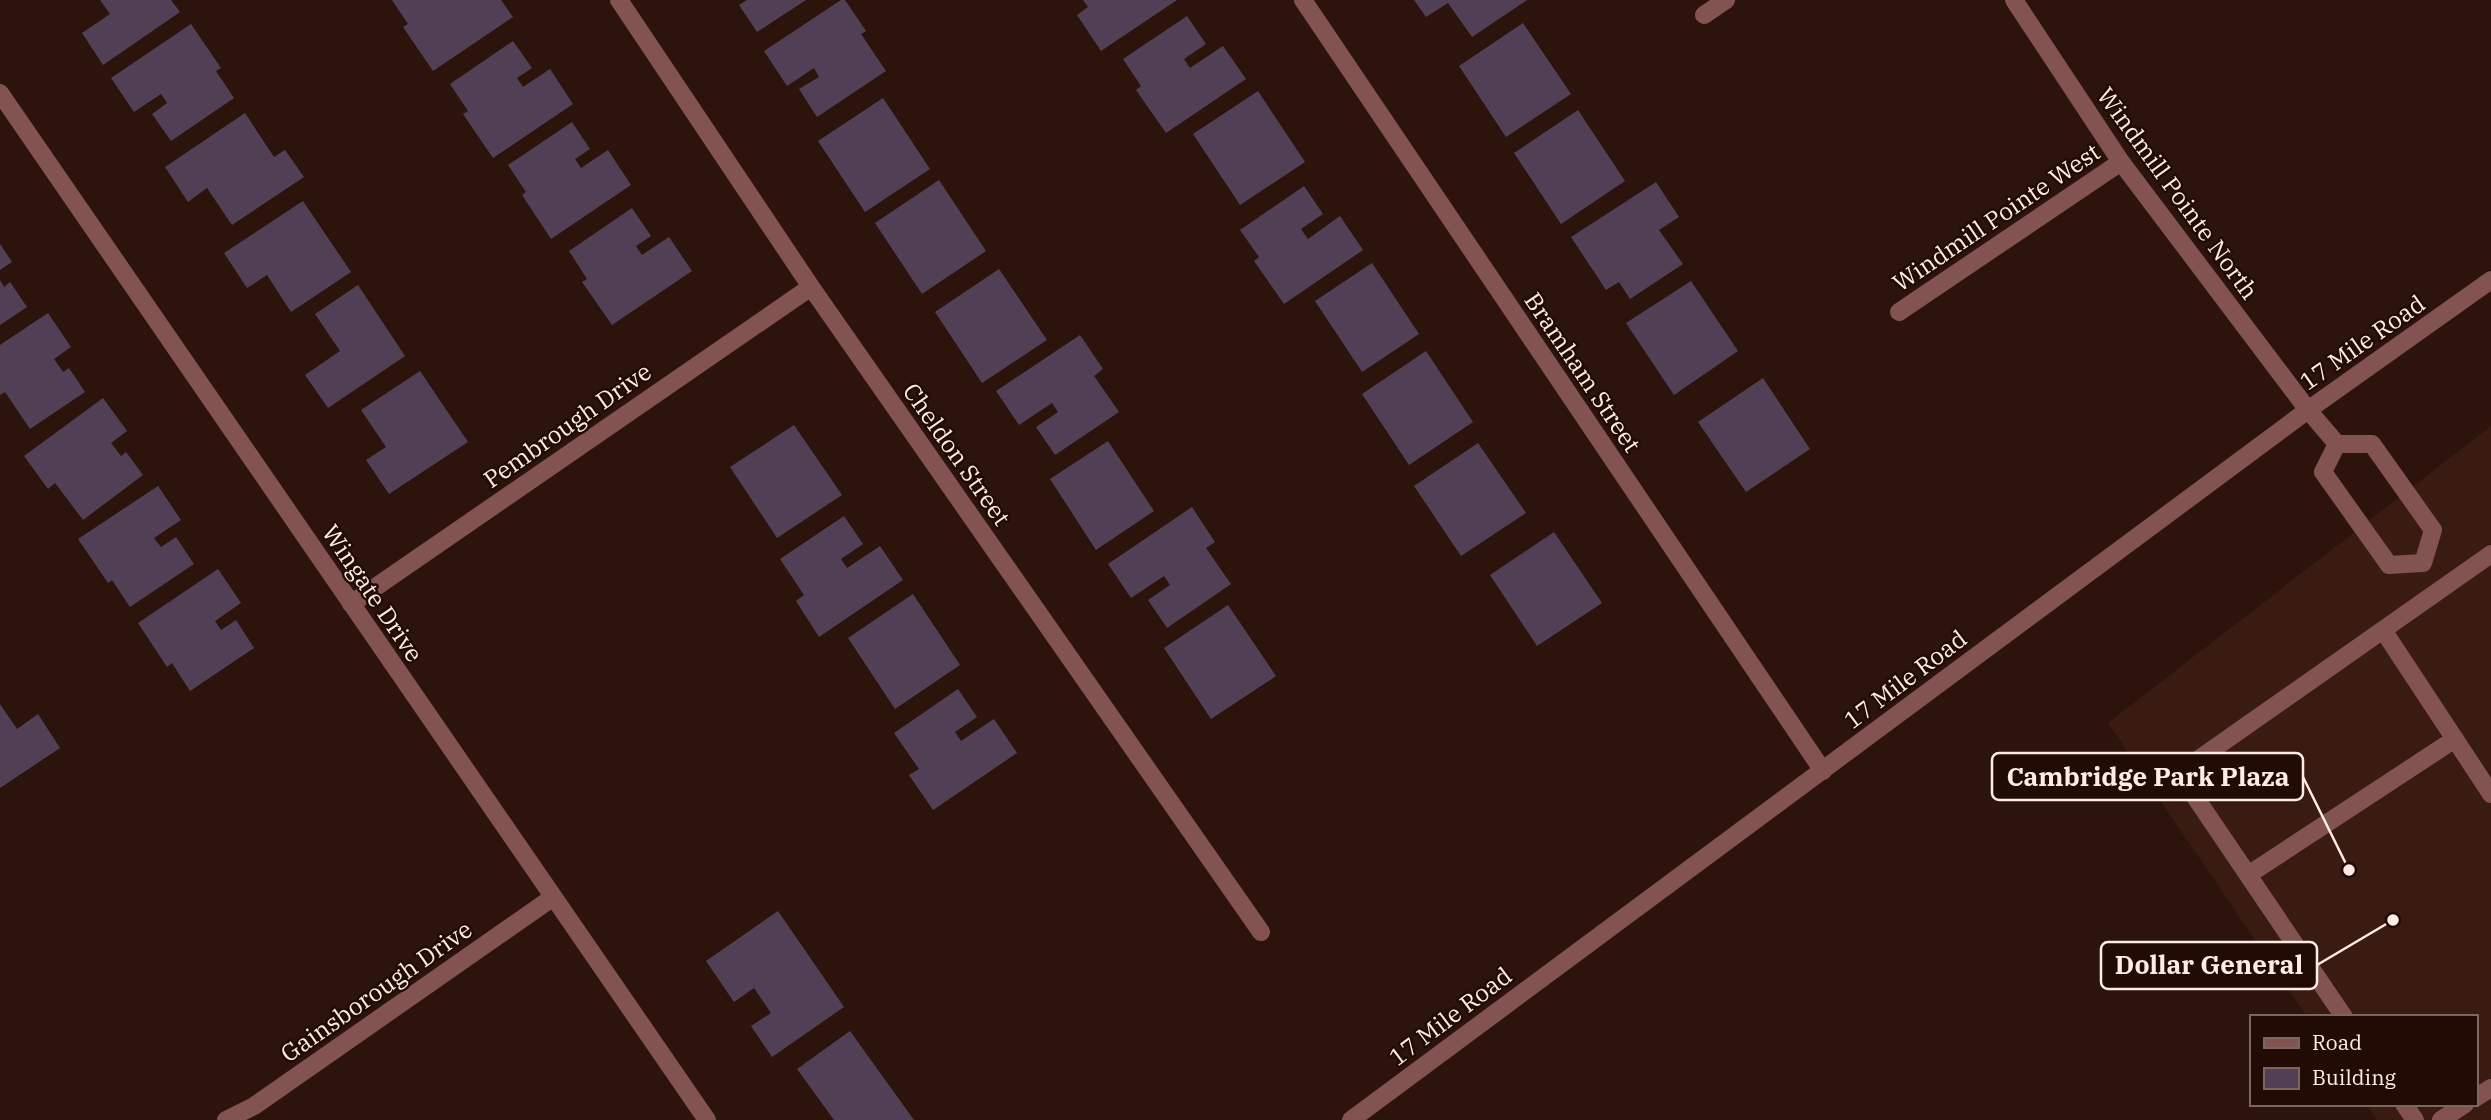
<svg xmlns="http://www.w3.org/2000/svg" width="2491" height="1120" viewBox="0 0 2491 1120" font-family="'IBM Plex Serif',serif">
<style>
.built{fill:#391b11}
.building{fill:#514055}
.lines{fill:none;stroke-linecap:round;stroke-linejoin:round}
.service{stroke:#825351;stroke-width:18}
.minor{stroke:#825351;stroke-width:18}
.labels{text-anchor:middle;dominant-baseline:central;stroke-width:5;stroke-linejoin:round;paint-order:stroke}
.street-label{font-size:24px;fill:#feece6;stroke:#220b05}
.leader{fill:none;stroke:#feece6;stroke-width:2.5}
.callout-dot{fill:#feece6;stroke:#220b05;stroke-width:2.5}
.callout{fill:#220b05;stroke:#feece6;stroke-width:2.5}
.callout-label{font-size:26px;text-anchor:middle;font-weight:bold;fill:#feece6}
</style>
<rect width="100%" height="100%" fill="#2c140c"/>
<!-- built -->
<path class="built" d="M2491 426V1120H2377L2366 1104H2475V1017H2307L2108 723Z"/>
<!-- building -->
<path class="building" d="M100 0H171L180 12 103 65 82 33 110 14Z
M392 0H501L513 17 433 71 403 27 408 24Z
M747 0H806L757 32 739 5Z
M841 0H845L866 31 861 34 886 71 817 117 799 89 819 77 814 68 787 86 764 51Z
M1083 0H1177L1101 51 1077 15 1088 7Z
M1414 0H1527L1472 37 1448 3 1426 17Z
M1187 16 1206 44 1184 59 1190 68 1223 46 1246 79 1166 133 1136 90 1141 86 1123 59Z
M1523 23 1571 94 1506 137 1459 66Z
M191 24 221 68 216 71 234 98 171 141 152 114 167 103 161 94 134 112 111 78Z
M513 41 532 68 517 78 523 87 550 69 573 104 493 158 463 114 468 111 450 84Z
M1258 91 1305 162 1240 205 1193 134Z
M883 98 930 169 865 212 818 141Z
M1578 110 1625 181 1561 224 1514 153Z
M245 113 274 157 285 150 304 177 232 225 207 188 188 202 165 167Z
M572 122 590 149 575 159 581 168 608 150 631 185 551 239 522 195 526 192 508 165Z
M939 180 986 251 922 294 875 223Z
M1656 182 1679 217 1659 230 1683 264 1630 299 1619 282 1606 290 1571 237Z
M1304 186 1323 214 1301 229 1308 239 1340 216 1363 250 1284 304 1254 261 1259 257 1240 230Z
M303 201 351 272 291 312 267 275 247 288 224 253Z
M632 208 651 236 636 246 642 255 669 237 692 271 612 325 582 282 587 279 569 251Z
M0 244 12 262 0 270Z
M1372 263 1419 334 1362 372 1315 301Z
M999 269 1047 340 982 383 935 312Z
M0 280 4 287 10 282 27 307 0 325Z
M1691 281 1738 351 1674 395 1626 323Z
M358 285 405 356 328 408 305 375 340 351 315 314Z
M48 313 71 347 54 359 63 372 69 368 85 392 30 429 5 392 0 395V345Z
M1080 335 1103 369 1094 376 1119 412 1055 455 1036 427 1058 412 1052 403 1019 425 996 391Z
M1426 351 1473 422 1409 465 1362 394Z
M420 371 468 442 389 494 366 460 386 447 361 410Z
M1763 378 1810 449 1746 492 1698 422Z
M103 398 127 431 111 443 121 456 126 452 143 475 83 520 55 483 48 489 24 456Z
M794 425 842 495 777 538 730 467Z
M1108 441 1154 511 1096 550 1050 479Z
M1478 443 1526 513 1461 556 1414 486Z
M158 486 181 520 154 538 161 547 176 537 194 564 130 607 112 580 108 583 78 539Z
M1192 507 1215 542 1206 548 1231 584 1167 628 1148 600 1170 585 1164 576 1131 598 1108 564Z
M844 516 863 544 841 559 847 568 880 546 903 580 819 637 796 601 804 595 780 559Z
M1554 532 1602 603 1537 646 1490 575Z
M218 569 241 603 215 621 221 630 236 620 254 648 190 691 172 663 167 667 138 623Z
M913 594 960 665 895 709 848 638Z
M1228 605 1276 676 1211 719 1164 648Z
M958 689 977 717 955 732 961 741 994 719 1017 753 933 810 909 775 919 769 894 733Z
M0 704 17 729 38 714 60 748 0 788Z
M778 911 844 1007 772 1057 751 1026 771 1013 754 988 734 1002 706 961Z
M850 1031 914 1120H834L797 1069Z"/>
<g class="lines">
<!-- service -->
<path class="service" d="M2308 410 2337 444
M2337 444 2323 472 2389 565 2423 563
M2337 444H2372L2433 530 2423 563
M2383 630 2491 794
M2248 875 2455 739
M2344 1017 2179 773 2491 554
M2475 1098 2491 1088
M2404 1104 2415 1120
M2441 1120 2465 1104"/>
<!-- minor -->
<path class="minor" d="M619 0 811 287 1261 932
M1303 0 1823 771
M2014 0 2121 162 2308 410
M1704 15 1726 0
M0 93 707 1120
M1899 312 2121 162
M351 604 811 287
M226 1120 254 1106 552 898
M1351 1120 2308 410 2491 280"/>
</g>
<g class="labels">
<!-- street labels -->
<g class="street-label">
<text transform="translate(2178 193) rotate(54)">Windmill Pointe North</text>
<text transform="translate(1996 217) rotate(-34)">Windmill Pointe West</text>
<text transform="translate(2362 342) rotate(-35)">17 Mile Road</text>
<text transform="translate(1583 372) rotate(56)">Bramham Street</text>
<text transform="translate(567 425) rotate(-35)">Pembrough Drive</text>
<text transform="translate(957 454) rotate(55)">Cheldon Street</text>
<text transform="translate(373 593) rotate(56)">Wingate Drive</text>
<text transform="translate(1905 679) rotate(-37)">17 Mile Road</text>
<text transform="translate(376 991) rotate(-35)">Gainsborough Drive</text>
<text transform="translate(1450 1016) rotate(-37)">17 Mile Road</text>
</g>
</g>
<!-- callouts -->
<path class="leader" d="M2349 870L2303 777M2393 920L2317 965"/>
<g class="callout-dot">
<circle cx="2349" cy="870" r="7"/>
<circle cx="2393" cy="920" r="7"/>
</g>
<g class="callout">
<rect x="1992" y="753" width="311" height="47" rx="7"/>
<rect x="2101" y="942" width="216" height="47" rx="7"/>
</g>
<g class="callout-label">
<text x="2148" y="786">Cambridge Park Plaza</text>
<text x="2209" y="974">Dollar General</text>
</g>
<!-- legend -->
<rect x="2250" y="1015" width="228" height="91" fill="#220b05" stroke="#7a655f" stroke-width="2"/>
<rect x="2264" y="1038" width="35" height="10" fill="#825351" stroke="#7a655f" stroke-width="2"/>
<text x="2312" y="1050" font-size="21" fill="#feece6">Road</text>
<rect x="2264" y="1068" width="35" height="21" fill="#514055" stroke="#7a655f" stroke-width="2"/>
<text x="2312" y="1085" font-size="21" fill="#feece6">Building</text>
</svg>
